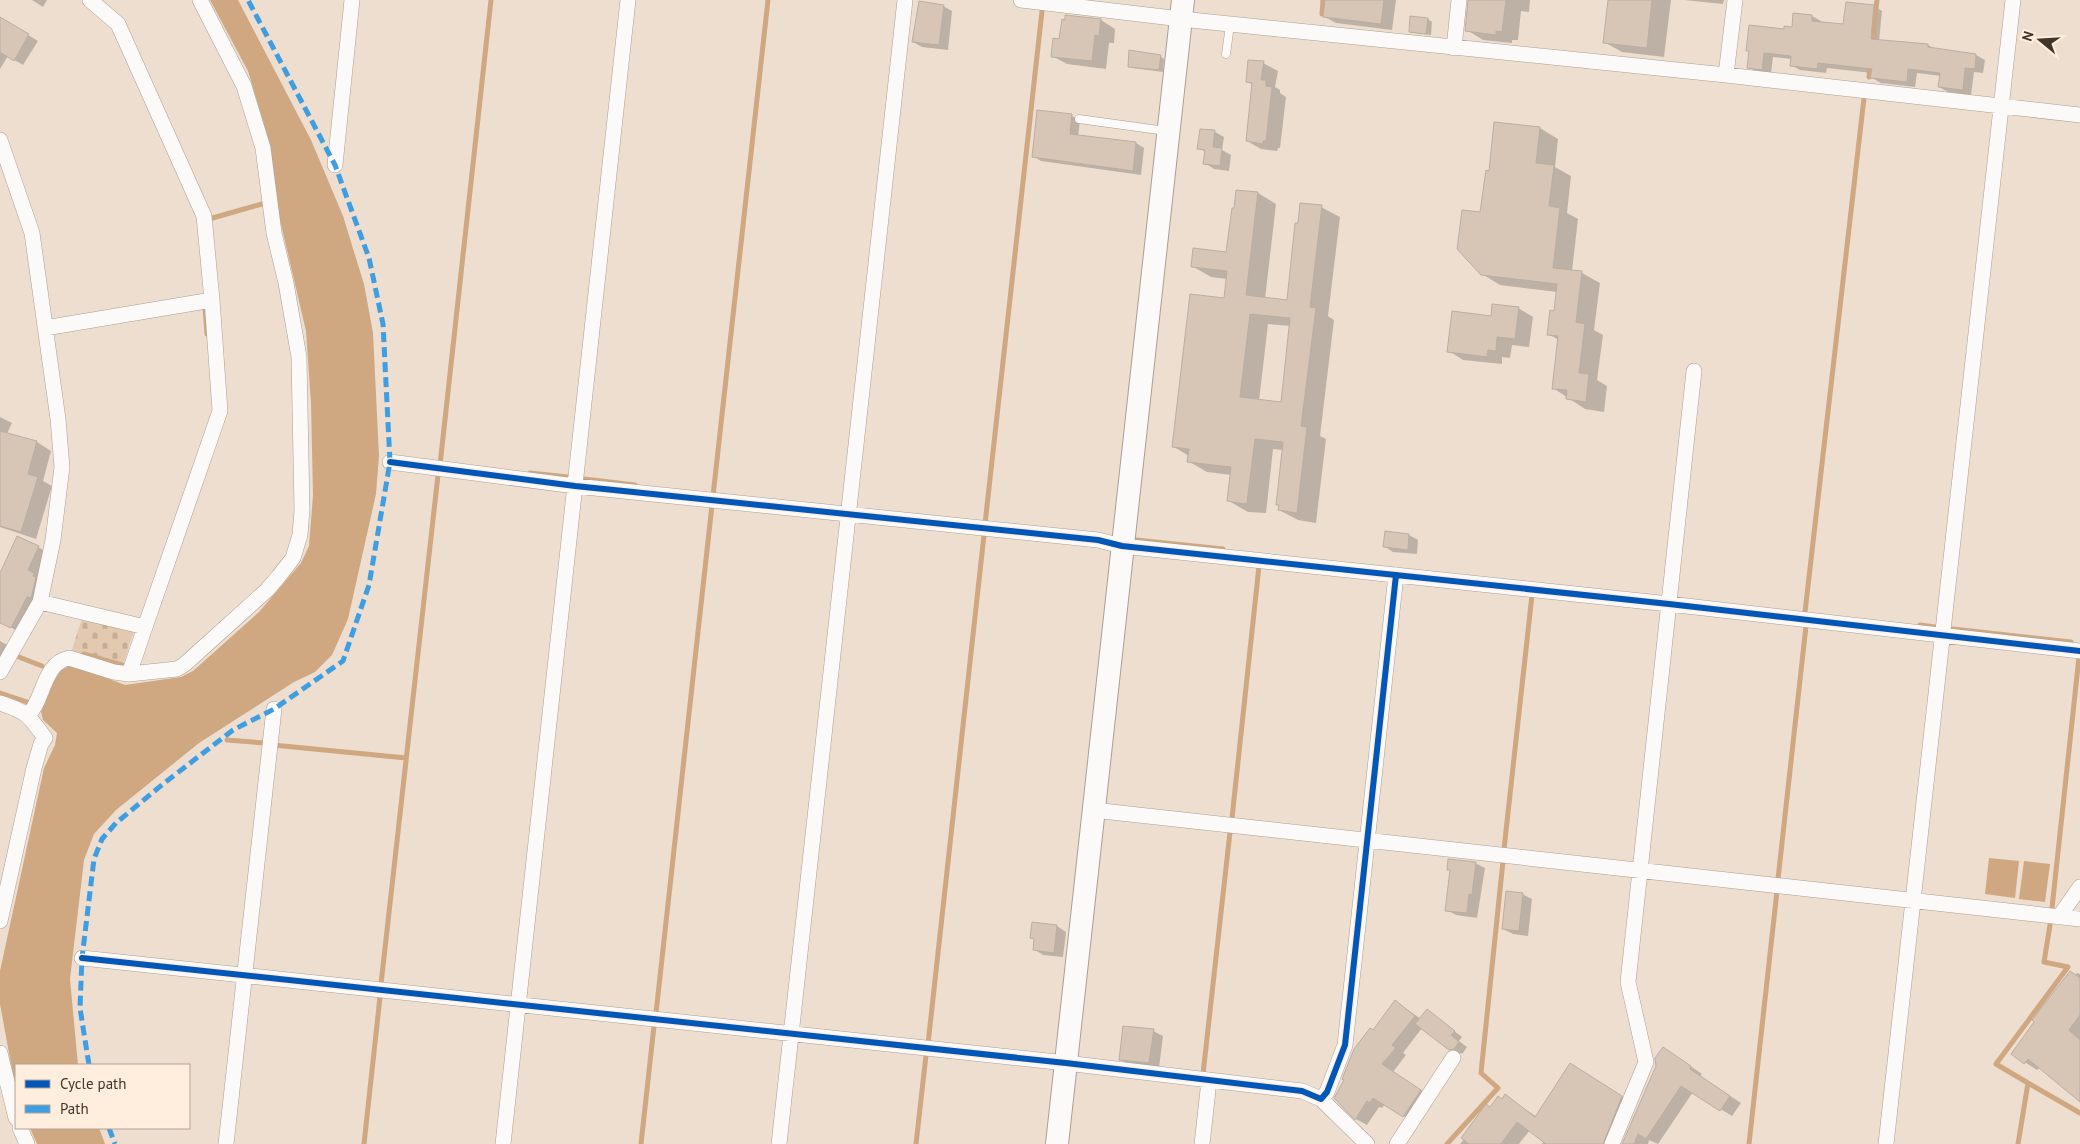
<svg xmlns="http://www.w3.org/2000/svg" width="2080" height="1144" viewBox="0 0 2080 1144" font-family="'PT Sans',sans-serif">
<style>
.cemetery{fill:url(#cemetery-stones)}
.water{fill:#cfa780}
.shadow{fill:#0003;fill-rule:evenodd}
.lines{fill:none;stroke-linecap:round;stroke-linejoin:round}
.stream{stroke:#cfa780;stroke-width:5}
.building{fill:#d7c6b6;stroke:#baaea3;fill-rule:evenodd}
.lane-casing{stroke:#aa9f94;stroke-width:9}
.street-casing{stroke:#aa9f94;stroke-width:16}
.secondary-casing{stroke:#aa9f94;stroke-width:24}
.lane{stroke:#fcfaf8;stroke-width:8}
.street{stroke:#fcfaf8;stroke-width:15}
.secondary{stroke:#fcfaf8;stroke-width:22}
.quiet{stroke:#3f9de1;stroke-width:5;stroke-dasharray:10 5;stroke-linecap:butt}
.cycleway-casing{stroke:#ffeddd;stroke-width:9}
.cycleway{stroke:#0057b8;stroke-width:6}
</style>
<defs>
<pattern id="cemetery-stones" width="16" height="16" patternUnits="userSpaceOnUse" patternTransform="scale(1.25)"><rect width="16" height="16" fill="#e4c9b1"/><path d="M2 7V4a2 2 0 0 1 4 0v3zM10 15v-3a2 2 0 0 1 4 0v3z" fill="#c5ad98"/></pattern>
</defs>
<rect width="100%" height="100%" fill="#edded0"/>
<!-- cemetery -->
<path class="cemetery" d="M83 615 135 627 124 662 121 664 84 652 82 656 71 653Z"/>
<!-- water -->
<path class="water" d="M210 0H238L311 140 343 216 364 284 373 333 379 456 376 494 348 619 332 655 315 672 294 682 199 743 116 810 94 834 84 860 70 979 78 1065H16V1091L0 1004V971L44 768 55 745 57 733 43 720 41 712 58 671 72 665 125 685 181 677 193 671 259 612 301 563 309 546 313 495 311 403 306 331 280 220 268 138 248 71Z
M1989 858 2019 861 2015 898 1985 894Z
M2024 861 2050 864 2045 902 2019 899Z
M30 1128H99L105 1144H37Z"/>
<!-- shadow -->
<path class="shadow" d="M32 0H47L43 7Z
M1327 0H1396L1392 30 1336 23 1325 17Z
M1470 0H1530L1529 12 1521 11 1518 40H1512V43L1483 40 1467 30Z
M1609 0H1671L1664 57 1622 52 1604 42Z
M1684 0H1724L1723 4Z
M943 6 952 11 948 50 922 47 913 42Z
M1874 6 1882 11 1879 41 1928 45 1935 49 1976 55 1985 60 1983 73 1974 72 1971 95 1948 92 1939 87 1941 76 1917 73 1915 87 1881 83 1872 78V73L1827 68 1826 73 1800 70 1791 65 1792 59 1773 57 1771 74 1757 72 1748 67 1785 30 1793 28 1812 16 1821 21V23L1844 26Z
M1412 17 1428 19 1432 22 1431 35 1414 33 1410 31Z
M0 18 38 41 23 65 8 56 0 69Z
M1101 20 1115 29 1114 43H1109L1106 69 1067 64 1052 56 1060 40Z
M1160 56 1164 59 1163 72 1133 68 1129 66Z
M1263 63 1278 71 1275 87 1280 90V93L1286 97 1280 148H1278L1277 151 1261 149 1247 141 1253 85 1247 81Z
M1072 116 1080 120 1078 137 1136 143 1144 148 1141 175 1041 161 1033 156Z
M1496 123 1540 128 1558 139 1555 167 1571 176 1567 213 1578 219 1572 271 1582 273 1600 283 1594 330 1603 335 1597 380 1607 386 1604 412 1585 409 1553 388 1559 340 1548 334 1555 312 1557 292 1500 285 1482 274 1481 213 1490 172Z
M1215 132 1224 137 1222 150 1231 155 1229 171 1214 169 1205 163 1206 152 1198 148Z
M1258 193 1276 204 1265 299 1288 302 1299 224 1321 207 1340 217 1328 316 1334 320 1320 436 1326 439 1316 523 1298 520 1279 510 1283 450 1273 449 1266 513 1248 512 1229 501 1232 475 1207 472 1188 461 1189 456 1174 447 1225 299 1227 279 1211 277 1192 266 1227 254ZM1268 324 1291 326 1282 403 1259 401Z
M1518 308 1533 317 1529 347 1512 345 1510 358 1502 357V364L1463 360 1449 351Z
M0 417 12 423 5 438 0 436Z
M37 442 51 451 43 481 52 486 36 539 0 527V474Z
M1386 532 1409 535 1418 540 1417 554 1393 552 1384 546Z
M38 547 51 555 24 634 0 622V576Z
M0 641 9 646 0 674Z
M1475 863 1485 868 1477 918 1456 915 1447 910 1451 871 1448 869Z
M1522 894 1532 899 1528 936 1513 934 1503 929Z
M1033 923 1057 926 1066 932 1063 957 1043 955 1034 949 1035 940Z
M2077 973 2080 974V1101L2040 1067 2037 1070 2012 1054Z
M1396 1002 1421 1019 1435 1016 1462 1037 1459 1041 1467 1047 1463 1053 1459 1054 1422 1028 1403 1053 1406 1055 1393 1072 1432 1097 1415 1123 1385 1104 1382 1108 1379 1107 1367 1125 1356 1119 1335 1098 1373 1031Z
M1153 1031 1163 1036 1159 1068 1129 1065 1120 1059Z
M1674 1055 1702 1074 1700 1076 1741 1103 1732 1116 1693 1092 1658 1144 1649 1140 1648 1144H1623Z
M1583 1072 1634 1104 1618 1144H1542L1544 1141 1530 1130 1519 1144H1460L1491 1108 1505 1096 1537 1117Z"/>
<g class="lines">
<!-- stream -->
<path class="stream" d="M1322 14 1323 0
M1872 44 1877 0
M1869 77 1870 63
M209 219 262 204
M205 308 207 334
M440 465 491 0
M530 473 568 477
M584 479 635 485
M713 496 768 0
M985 524 1042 11
M1136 540 1223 549
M1805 612 1864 98
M1920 625 1935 627
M1953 629 2071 642
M84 654 125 666
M19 657 42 666
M0 693 27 702
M227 740 264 743
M273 745 406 758
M1232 818 1259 566
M1504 849 1532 595
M1778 879 1806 626
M2052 908 2079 657
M381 984 438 475
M656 1013 712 505
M928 1044 984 535
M1203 1074 1230 832
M2028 1083 2080 1113
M364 1144 380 997
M641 1144 654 1026
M916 1144 926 1055
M1447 1144 1498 1088 1481 1073 1503 861
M1749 1144 1777 891
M2018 1144 2028 1083 1996 1064 2068 967 2044 962 2050 925"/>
</g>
<!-- building -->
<path class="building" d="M1325 0H1384L1381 24 1323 17Z
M1468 0H1506L1502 32 1496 31V35L1465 31Z
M1608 0H1652L1647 48 1603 43Z
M919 1 944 5 939 45 912 42Z
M1846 2 1874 5 1871 39 1928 44V47L1976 54 1975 69 1965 68 1963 90 1938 87 1940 73 1908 69 1907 82 1870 78 1872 69 1818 63 1817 69 1790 66 1791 56 1764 53 1762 70 1747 68 1749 51H1746L1749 25 1784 29V26L1792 27 1793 13 1812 15V21L1843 24Z
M1065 15 1101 19 1099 36 1095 35 1092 61 1051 57 1053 38 1059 39 1062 19 1065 20Z
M1410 16 1428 18 1426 34 1409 32Z
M0 17 29 34 14 61 0 52Z
M1129 50 1161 55 1159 70 1128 67Z
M1248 60 1264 61 1261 80H1266V86L1272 87 1266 141H1263V144L1246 141 1252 83 1246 82Z
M1037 110 1072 114 1070 134 1136 142 1133 171 1032 157Z
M1494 122 1540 127 1536 163 1554 165 1549 206 1560 208 1553 268 1582 271 1576 322 1585 324 1579 373 1589 374 1586 402 1566 399 1567 390 1552 389 1558 336 1547 335 1550 310 1554 311 1557 284 1481 275 1457 249 1462 210 1480 212 1486 170 1489 171Z
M1200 129 1215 130 1213 147 1222 148 1220 166 1203 164 1205 150 1197 149Z
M1236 190 1258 192 1246 295 1287 300 1295 223H1298L1300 203 1322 205 1310 307 1316 308 1301 426 1307 427 1297 513 1278 510 1279 505H1276L1283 442 1255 439 1247 503 1245 504 1227 501 1231 467 1187 462 1189 449 1172 447 1190 294 1224 298 1227 271 1191 267 1193 248 1226 252 1232 208H1234ZM1250 314 1290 318 1281 402 1240 397Z
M1492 304 1519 307 1515 339 1497 337 1496 351 1488 350 1487 357 1447 352 1452 311 1491 316Z
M0 431 37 441 28 474 38 477 21 532 0 526Z
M1385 531 1409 534 1408 550 1383 547Z
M17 536 39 546 28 570 34 573 33 576 36 577 31 598 27 597 11 628 0 623V573Z
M1448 859 1476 862 1472 895 1469 894 1467 913 1445 911 1450 870H1447Z
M1506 891 1523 893 1519 931 1502 929Z
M1032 922 1057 925 1054 953 1033 950 1034 939 1030 938Z
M2070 971 2080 978V1015L2069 1030 2080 1040V1102L2028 1059 2024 1064 2011 1054 2034 1022 2032 1020Z
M1395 1000 1415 1016 1392 1045 1396 1048 1382 1064 1421 1090 1403 1117 1373 1098 1370 1103 1367 1101 1355 1120 1334 1098 1344 1080 1342 1079 1354 1049 1370 1028 1373 1030Z
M1427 1009 1455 1031 1451 1035 1459 1042 1454 1049 1449 1050 1415 1024Z
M1123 1026 1154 1029 1149 1063 1119 1060Z
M1663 1047 1691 1066 1690 1069 1730 1096 1720 1111 1681 1086 1646 1139 1638 1134 1634 1144H1622L1656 1066 1655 1058Z
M1570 1063 1622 1096 1603 1144H1546L1517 1122 1501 1144H1469L1461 1138 1486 1104 1490 1107 1498 1096 1502 1099 1505 1094 1535 1117Z"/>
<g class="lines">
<!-- lane casing -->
<g class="lane-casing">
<path id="lane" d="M1226 54 1230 25
M1079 119 1166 131"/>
</g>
<!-- street casing -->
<g class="street-casing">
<path id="street" d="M90 0 118 24 204 216 212 300 220 411 145 627
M1021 0 1181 19 1726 75 2080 115
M1454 48 1459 0
M1726 75 1735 0
M0 140 32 233 58 419 62 467 53 540 40 602 0 672
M335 165 352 0
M45 328 212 300
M390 462 575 486 1098 540 1122 546 1669 604 2080 651
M129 674 177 669 185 664 267 590 279 576 293 558 300 535 302 510 299 357 286 283 274 233 263 148 244 86 200 0
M0 703C28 712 28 715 45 738L41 744 34 768 0 921
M28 715C44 700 43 663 69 658L114 672 129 674 145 627 40 602
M1093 810 2080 919
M2059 917 2080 887
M82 958 1066 1063 1302 1091 1321 1099 1327 1092 1345 1045 1396 575
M0 1053 16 1118
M1321 1099 1367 1144
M20 1128 27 1144
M226 1144 274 709
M503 1144 628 0
M779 1144 905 0
M1202 1144 1209 1081
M1397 1144 1453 1058
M1612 1144 1646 1062 1628 982 1694 371
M1886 1144 2013 0"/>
</g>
<!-- secondary casing -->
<g class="secondary-casing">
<path id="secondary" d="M1057 1144 1183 0"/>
</g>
<!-- lane -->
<use href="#lane" class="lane"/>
<!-- street -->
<use href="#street" class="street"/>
<!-- secondary -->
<use href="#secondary" class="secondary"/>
<!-- quiet -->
<path class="quiet" d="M89 1065 80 1008 82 958 94 859 102 839 116 823 163 784 233 730 274 709 343 661 369 585 390 462 383 324 369 258 335 165 248 0
M109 1128 115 1144"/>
<!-- cycleway casing -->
<g class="cycleway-casing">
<path id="cycleway" d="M390 462 575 486 1098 540 1122 546 1669 604 2080 651
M82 958 1066 1063 1302 1091 1321 1099 1327 1092 1345 1045 1396 575"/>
</g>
<!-- cycleway -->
<use href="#cycleway" class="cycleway"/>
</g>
<!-- legend -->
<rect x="15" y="1064" width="175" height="65" fill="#ffeddd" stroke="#b3a396"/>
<rect x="25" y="1080" width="25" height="8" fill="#0057b8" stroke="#b3a396"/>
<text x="60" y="1089" font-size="15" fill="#40352b">Cycle path</text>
<rect x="25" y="1105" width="25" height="8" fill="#3f9de1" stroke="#b3a396"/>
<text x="60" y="1114" font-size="15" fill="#40352b">Path</text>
<!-- north arrow -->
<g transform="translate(2040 40) rotate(288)" stroke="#ffeddd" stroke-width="4" paint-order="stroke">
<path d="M0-4L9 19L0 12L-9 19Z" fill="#40352b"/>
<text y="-8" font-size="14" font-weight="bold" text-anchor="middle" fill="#40352b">N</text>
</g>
</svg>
